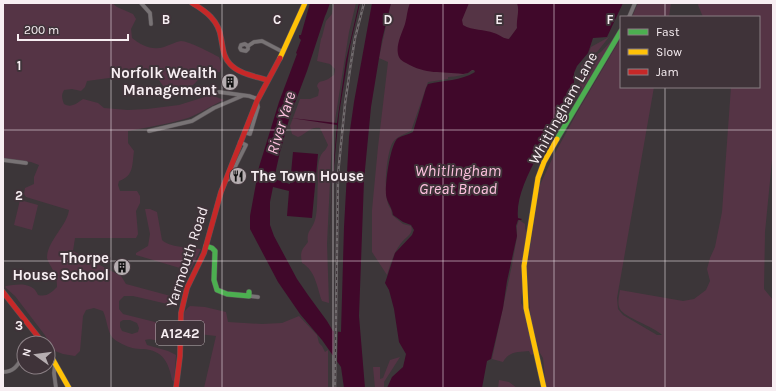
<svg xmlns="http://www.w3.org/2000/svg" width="776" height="391" viewBox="0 0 776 391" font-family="Karla,sans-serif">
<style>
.green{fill:#553445;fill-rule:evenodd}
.water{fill:#40082a}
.pier{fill:#3c3639}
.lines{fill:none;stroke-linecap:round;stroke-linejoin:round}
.street-casing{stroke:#5a5457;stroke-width:4.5}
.fast-casing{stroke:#5a5457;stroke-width:6}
.slow-casing{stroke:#5a5457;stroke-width:6}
.jam-casing{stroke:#5a5457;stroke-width:6}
.street{stroke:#787375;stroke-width:3.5}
.fast{stroke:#4caf50;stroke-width:5}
.slow{stroke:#ffc107;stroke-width:5}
.jam{stroke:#c62828;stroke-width:5}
.rail-casing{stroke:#716c6e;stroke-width:2.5}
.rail{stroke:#3f3339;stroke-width:1;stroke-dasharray:3;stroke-linecap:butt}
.grid{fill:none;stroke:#f7eef2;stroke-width:1;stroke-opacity:0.55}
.labels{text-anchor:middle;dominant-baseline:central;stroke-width:4;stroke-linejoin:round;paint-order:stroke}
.shield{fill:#3f3339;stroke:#c0b6ba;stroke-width:1}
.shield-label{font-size:14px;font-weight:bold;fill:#f7eef2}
.poi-label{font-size:15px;font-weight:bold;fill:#f7eef2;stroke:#3f3339;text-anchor:end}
.street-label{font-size:15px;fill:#f7eef2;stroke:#3f3339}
.water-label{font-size:16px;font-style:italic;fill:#fdc1de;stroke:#3f3339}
.grid-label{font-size:13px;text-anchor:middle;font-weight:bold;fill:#f7eef2;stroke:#3f3339;stroke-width:4;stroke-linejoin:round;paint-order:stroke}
</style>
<rect width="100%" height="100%" fill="#3c3639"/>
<!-- green -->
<path class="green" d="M3 3H112L117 7 133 14 136 19 131 29 132 38C141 45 152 51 164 47 170 45 175 42 181 41 189 41 211 53 219 57L222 65 220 72C216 72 211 71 207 72 200 75 198 81 193 85 188 88 170 91 165 87 161 85 161 81 157 78L131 75 87 81 85 87 81 91 72 89 64 90C61 95 62 99 64 104 71 108 76 104 83 99L98 103 104 108 128 110 147 109 179 105 211 95 224 100C212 105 201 113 188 118 169 124 148 127 128 131V143L134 151C132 165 134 176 119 181L118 185 120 191H137L140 196V203L136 211 138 234 136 238H75L73 251 121 276 126 284 178 298 176 306 133 296H124L119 301V309L123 314 171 326 175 331 173 343C164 345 154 337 145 340L147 345 168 351 176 355 174 382 172 380C169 363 163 350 143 349 135 349 130 348 122 344 119 342 114 340 112 337 107 330 107 319 103 311L94 308 86 310 83 316 80 351 75 356 63 354 55 351 44 334 15 296 5 287 6 286C18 284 33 282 38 295 47 297 51 293 57 287 57 281 56 277 54 272 52 268 48 262 47 258 47 241 67 226 69 210L26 197 24 194 25 188 34 184V177L39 165 31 162 3 159ZM123 320H130L137 323 139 328 138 332 132 334 122 331 120 327V322Z
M334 3H356L349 32 332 139 327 244 329 303 322 301C317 288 316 271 302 263 300 252 301 251 308 242 306 231 312 230 315 220 318 211 317 191 318 181 317 176 318 160 321 155 324 150 325 152 328 145L320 128C310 126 306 134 298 137L292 134 290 126 300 99H310L318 96 319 90 317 86C319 80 322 82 326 80 329 79 332 76 334 75L335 69 330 64 317 61 321 39 322 37 326 21 332 14Z
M391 3H519C519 10 520 21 517 28 514 36 483 64 475 69 468 74 456 77 448 77V79L428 82 411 131C405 134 397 136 393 142 386 152 382 201 391 209L392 215 403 224 411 226C414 234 406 237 402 242 394 251 391 263 387 275L372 252V210L378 147 388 62 379 58Z
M638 3H671L669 17H632Z
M699 3H773V150L765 232 764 289 773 300V388H546L543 358 540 353 532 325 530 311 527 267 540 185 554 155 578 111 621 38V87H654L617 298 618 309 623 315 657 335H662C653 326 625 318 620 309 617 304 619 296 620 290L683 301 694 299 706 290 710 281 707 269 710 258 715 247 722 212 731 87H759V17H703L698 5Z
M609 37 597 52 588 55 591 47Z
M614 38 579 95 581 66 584 61 601 52Z
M20 200 38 205 32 230 14 225Z
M145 209H150L157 212 162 240C168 247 191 248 201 249L190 271 136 255V253L148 246 150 234Z
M519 220 525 224V229L528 233 521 303 524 308 526 322 534 354 531 355 529 351C519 352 509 351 503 362L492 359 512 265 517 237V226Z
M190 306 205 307 226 312 228 322 262 324 282 323 299 316 317 335 319 343 322 346 325 352 328 350V388H204L216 336 182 332C182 321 180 314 190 306Z
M400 357 384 382V388H375L373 367H380V379L383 378 390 360Z
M499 380 509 382 517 388H498Z"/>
<!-- water -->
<path class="water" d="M310 3H330L326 14 325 16 307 71 290 116 280 152 274 179 290 184 293 152 318 154 312 218 287 216 289 191 273 187 270 202V225L274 236 297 279 308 295 327 321 333 331 341 332 344 227 349 137 354 102 372 3H391L382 40 371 107 364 180 359 316 365 388H344L341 367 322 340 300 314 278 282 250 229V216L259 167 279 102 297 54 296 53 301 40 299 38V35H301Z
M359 3H360L350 46 339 114 332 186 329 245 332 182 337 125 291 118 337 123 346 60Z
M410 3H469L462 20 463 25C473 31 484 29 494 33 500 35 504 39 509 39L517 28C516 19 520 11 517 3H623L607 37 593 38 588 53 577 66 574 73V87L572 94 575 96 574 98 572 97C556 129 514 183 518 218L522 219 521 220H518L516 226 517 236 507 281 503 308 491 359 487 361 482 388H387L392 377 403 367 406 354 399 342 394 309 389 290 385 283 395 253 412 235 414 230 411 225 403 222 393 215C392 207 387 203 386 195 385 184 390 144 398 138 403 135 408 135 413 132L426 88 428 84C444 80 461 81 475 72L474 70H472L468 73 463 74C441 71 426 75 406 63 402 61 399 59 398 54 396 44 402 33 405 24 407 17 407 10 410 3Z"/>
<!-- pier -->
<path class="pier" d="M334 328 338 330 337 365 333 359Z"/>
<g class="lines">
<!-- street casing -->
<g class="street-casing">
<path id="street" d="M141 3 150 13 151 24
M629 17 635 3
M248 46 245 44 241 45 240 48 241 50 246 51 248 49V46L254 42 262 41 283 52
M219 92 249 96 258 99
M149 131 192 121 214 108 242 96
M244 132 250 134 258 107 257 102
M3 160 26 163
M225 181 229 179 246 145 240 142
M249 296 258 297
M55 364 54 373 56 388
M3 372C15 372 18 364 24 355"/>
</g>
<!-- fast casing -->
<g class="fast-casing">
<path id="fast" d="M557 139 621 31
M206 246 212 248 215 251 214 280 217 290 227 294 249 296V292"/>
</g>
<!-- slow casing -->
<g class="slow-casing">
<path id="slow" d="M280 58 305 3
M48 351 69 388
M544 388 526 308 524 266 538 178 544 162 557 139"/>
</g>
<!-- jam casing -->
<g class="jam-casing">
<path id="jam" d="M192 3C206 11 219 21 221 38 223 47 223 57 230 64 239 74 255 76 267 80
M3 292 43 343
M176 388 180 356 181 313 187 288 204 253 221 192 257 101 280 58"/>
</g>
<!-- street -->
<use href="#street" class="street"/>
<!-- fast -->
<use href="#fast" class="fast"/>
<!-- slow -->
<use href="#slow" class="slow"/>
<!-- jam -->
<use href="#jam" class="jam"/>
<!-- rail casing -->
<g class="rail-casing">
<path id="rail" d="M335 388 338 174 345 104 350 69 355 38 364 3"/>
</g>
<!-- rail -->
<use href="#rail" class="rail"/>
</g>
<!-- grid -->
<path class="grid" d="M111 3V388M222 3V388M333 3V388M443 3V388M554 3V388M665 3V17M665 87V388M3 130H773M3 261H773"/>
<!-- icons -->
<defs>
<g id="building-disc" transform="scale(0.9)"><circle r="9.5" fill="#b6aeb1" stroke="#3f3339"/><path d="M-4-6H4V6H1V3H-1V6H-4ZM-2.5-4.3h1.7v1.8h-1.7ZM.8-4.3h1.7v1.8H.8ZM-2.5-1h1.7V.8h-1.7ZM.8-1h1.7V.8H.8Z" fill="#111"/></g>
<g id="restaurant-disc" transform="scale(0.9)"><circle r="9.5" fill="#b6aeb1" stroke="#3f3339"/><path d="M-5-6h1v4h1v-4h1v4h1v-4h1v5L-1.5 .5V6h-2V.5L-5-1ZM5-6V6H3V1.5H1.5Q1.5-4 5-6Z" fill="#111"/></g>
</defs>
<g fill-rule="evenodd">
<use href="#building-disc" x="230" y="82"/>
<use href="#restaurant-disc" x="238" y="176"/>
<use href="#building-disc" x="122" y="267"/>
</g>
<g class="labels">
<!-- shield labels -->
<rect class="shield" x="156" y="321" width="48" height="24" rx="3"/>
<g class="shield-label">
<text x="180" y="333">A1242</text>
</g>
<!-- poi labels -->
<g class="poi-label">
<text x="217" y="73">Norfolk Wealth<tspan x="217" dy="17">Management</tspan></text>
<text x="251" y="176" text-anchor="start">The Town House</text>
<text x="109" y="258">Thorpe<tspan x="109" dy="17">House School</tspan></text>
</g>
<!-- street labels -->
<g class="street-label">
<text transform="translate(563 108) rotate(-61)">Whitlingham Lane</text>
<text transform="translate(187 257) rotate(-72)">Yarmouth Road</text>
</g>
<!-- water labels -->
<g class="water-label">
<text transform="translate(281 123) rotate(-73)">River Yare</text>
<text x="458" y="170">Whitlingham<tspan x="458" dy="18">Great Broad</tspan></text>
</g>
</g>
<g class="grid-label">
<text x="166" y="24">B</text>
<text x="277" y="24">C</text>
<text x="388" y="24">D</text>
<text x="499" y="24">E</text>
<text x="610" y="24">F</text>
<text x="19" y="70">1</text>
<text x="19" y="200">2</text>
<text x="19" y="330">3</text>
</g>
<!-- border -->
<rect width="776" height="391" fill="none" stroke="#f7eef2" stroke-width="8"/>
<!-- legend -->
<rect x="620" y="16" width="140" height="72" fill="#3f3339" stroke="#897e83"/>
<rect x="628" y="29" width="20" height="6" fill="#4caf50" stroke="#897e83"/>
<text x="656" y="36" font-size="12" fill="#f7eef2">Fast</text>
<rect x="628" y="49" width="20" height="6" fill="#ffc107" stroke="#897e83"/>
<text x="656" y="56" font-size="12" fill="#f7eef2">Slow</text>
<rect x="628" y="69" width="20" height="6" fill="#c62828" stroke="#897e83"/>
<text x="656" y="76" font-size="12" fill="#f7eef2">Jam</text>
<!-- north arrow -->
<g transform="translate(36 355) rotate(284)"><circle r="19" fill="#3f3339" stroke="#897e83"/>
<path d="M0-3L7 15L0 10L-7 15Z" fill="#b6aeb1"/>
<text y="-6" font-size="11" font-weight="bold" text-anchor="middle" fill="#f7eef2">N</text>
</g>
<!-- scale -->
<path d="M18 34v6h110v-6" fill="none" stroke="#f7eef2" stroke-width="2"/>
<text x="24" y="34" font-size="12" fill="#f7eef2" stroke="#3f3339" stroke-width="3" paint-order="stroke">200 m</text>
</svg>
